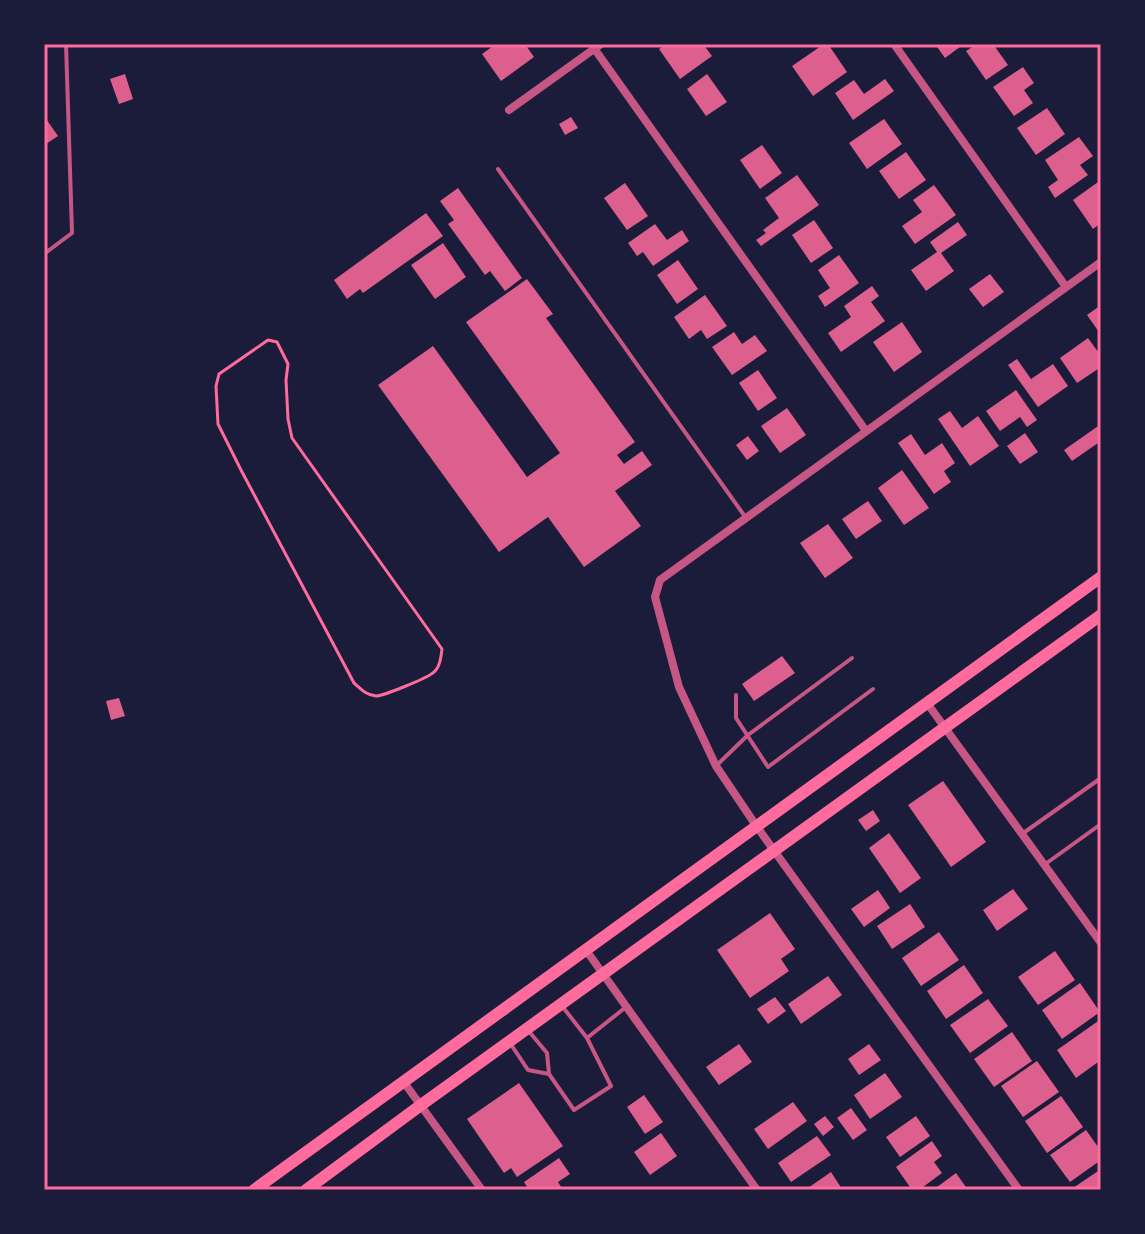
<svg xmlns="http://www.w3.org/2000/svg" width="1145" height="1234" viewBox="0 0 1145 1234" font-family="Spectral,serif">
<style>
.building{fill:#dd5f8e}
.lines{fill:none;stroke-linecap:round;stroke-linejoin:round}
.path{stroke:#ff6b9d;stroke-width:3}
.service{stroke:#c65784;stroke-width:4}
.minor{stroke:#c65784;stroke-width:8}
.primary{stroke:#ff6b9d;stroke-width:12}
.neatline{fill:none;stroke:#ff6b9d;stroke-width:3}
</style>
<rect width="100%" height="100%" fill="#1b1b3a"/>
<!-- building -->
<path class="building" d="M496 44H525L534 57 501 81 482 54Z
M667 44H703L712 56 680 79 659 49Z
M824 44H828L847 72 813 96 792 66Z
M935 44H964L945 58Z
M977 44H993L1008 65 986 80 966 51Z
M1023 67 1034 83 1024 90 1033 103 1014 116 993 87Z
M125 74 133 99 119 104 110 79Z
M707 74 727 102 706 116 687 89Z
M885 79 894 91 853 120 835 93 854 80 864 94Z
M1047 108 1065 134 1036 155 1017 128Z
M44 116 58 136 46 144 44 141Z
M571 117 578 128 565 135 559 124Z
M884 119 902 144 867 169 849 143Z
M1079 137 1093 156 1080 165 1088 175 1055 198 1048 187 1058 180 1045 160Z
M762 145 782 173 760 189 740 160Z
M906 152 926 180 899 199 879 171Z
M797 175 819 205 761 246 756 240 766 233 763 230 779 218 765 198Z
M1098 182 1101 186V223L1093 229 1073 200Z
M625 183 648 216 627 230 604 198Z
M934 185 956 215 915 244 902 226 922 212 913 200Z
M458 188 522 278 505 291 490 271 485 275 448 224 454 220 440 201Z
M426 213 443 236 363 293 360 289 347 299 334 280Z
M814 220 833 248 811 263 792 235Z
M958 222 967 235 941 253 954 271 926 291 911 270 937 252 930 242Z
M655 224 667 240 682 230 689 241 653 266 643 252 637 256 628 243Z
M443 243 466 277 435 299 411 265Z
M839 255 859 283 825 307 818 296 830 288 818 270Z
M678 260 698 289 677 304 657 275Z
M990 274 1004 292 983 307 969 289Z
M527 279 553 314 546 318 635 442 617 455 624 464 642 451 652 465 615 491 641 526 584 567 548 517 499 552 378 385 433 346 527 477 560 453 466 322Z
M872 286 879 296 871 302 885 321 841 352 828 333 851 317 844 306Z
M705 295 727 326 707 339 701 330 689 339 674 317Z
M1101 305V335L1087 315Z
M902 322 922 352 894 372 873 342Z
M734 332 742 344 755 335 767 351 732 375 712 347Z
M1088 338 1101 356V367L1077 383 1060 358Z
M1017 359 1031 379 1053 364 1068 386 1038 407 1008 365Z
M758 370 777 398 758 411 739 383Z
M1016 390 1037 420 1027 427 1020 417 1000 431 986 411Z
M787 408 806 435 780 453 761 426Z
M950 411 962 428 978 416 999 446 970 466 938 419Z
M1101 424V441L1072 461 1064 450Z
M1025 433 1038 452 1020 464 1007 446Z
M911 434 925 455 942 443 955 463 944 471 951 482 934 494 898 443Z
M748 436 759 451 747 460 736 445Z
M902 470 929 508 904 525 878 488Z
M868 501 882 521 856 539 842 519Z
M828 524 853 558 825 578 800 543Z
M782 656 795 673 754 701 742 684Z
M119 698 125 716 111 720 106 701Z
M943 781 986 842 951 867 908 805Z
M873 810 880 821 866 831 858 820Z
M889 833 921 878 900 893 869 848Z
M1013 889 1028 909 997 931 983 910Z
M878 890 890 908 864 927 851 909Z
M910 904 925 927 892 949 877 926Z
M770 913 795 949 781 959 789 971 750 998 717 950Z
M939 932 959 960 921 986 902 958Z
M1055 951 1075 980 1038 1005 1018 977Z
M964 965 983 993 946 1019 927 991Z
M828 976 842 995 801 1024 788 1004Z
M1080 983 1100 1012 1062 1039 1042 1010Z
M775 997 786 1011 768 1024 757 1009Z
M988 999 1008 1026 970 1053 950 1025Z
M1101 1019V1060L1076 1078 1057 1050Z
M1012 1032 1032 1061 994 1087 974 1059Z
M739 1044 752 1062 719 1085 706 1067Z
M869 1044 881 1060 859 1075 848 1059Z
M1037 1061 1059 1092 1023 1117 1001 1086Z
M885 1073 902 1097 870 1119 854 1095Z
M519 1083 563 1146 517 1177 511 1168 504 1173 467 1119Z
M644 1095 663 1122 645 1134 627 1107Z
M1061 1096 1083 1127 1047 1153 1025 1121Z
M793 1102 807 1121 768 1149 754 1129Z
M851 1108 867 1130 853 1140 837 1118Z
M825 1116 834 1127 823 1136 814 1124Z
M916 1116 930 1136 900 1157 886 1137Z
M1086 1130 1101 1151V1160L1070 1182 1050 1155Z
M661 1133 677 1156 650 1175 634 1152Z
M817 1136 831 1155 791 1182 778 1163Z
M932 1141 942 1156 934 1162 942 1173 919 1190H912L896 1167Z
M559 1158 570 1174 558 1182 563 1190H529L524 1182Z
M1101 1169V1190H1074L1073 1188Z
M831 1172 842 1189 841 1190H805Z
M956 1173 968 1190H933Z"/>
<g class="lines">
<!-- path -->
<path class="path" d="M268 340 277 342 288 364 286 380 288 419 292 438 442 649C441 657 440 667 434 672 428 678 383 696 376 696 366 695 361 689 354 683L241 470 218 424 216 386 219 374Z"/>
<!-- service -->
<path class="service" d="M498 169 746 518
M44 254 72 233 66 44
M736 695V718L768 767 873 689
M718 764 748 735 852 658
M1022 834 1101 778
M1044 865 1101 824
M562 1006 587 1038 626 1007
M527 1029 547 1053 549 1074 574 1110 611 1086 587 1038
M510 1043 528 1070 549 1074"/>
<!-- minor -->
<path class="minor" d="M591 44 866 431
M894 44 1066 287
M509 110 601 44
M927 703 1101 943
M586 950 757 1190
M403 1081 482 1190
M1019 1190 757 827 716 766 679 687 655 597 660 580 1101 262"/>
<!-- primary -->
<path class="primary" d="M254 1190 1101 577
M306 1190 421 1105 1101 615"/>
</g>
<!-- border -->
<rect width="1145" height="1234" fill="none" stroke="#1b1b3a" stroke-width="92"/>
<rect x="46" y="46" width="1053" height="1142" class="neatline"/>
</svg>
